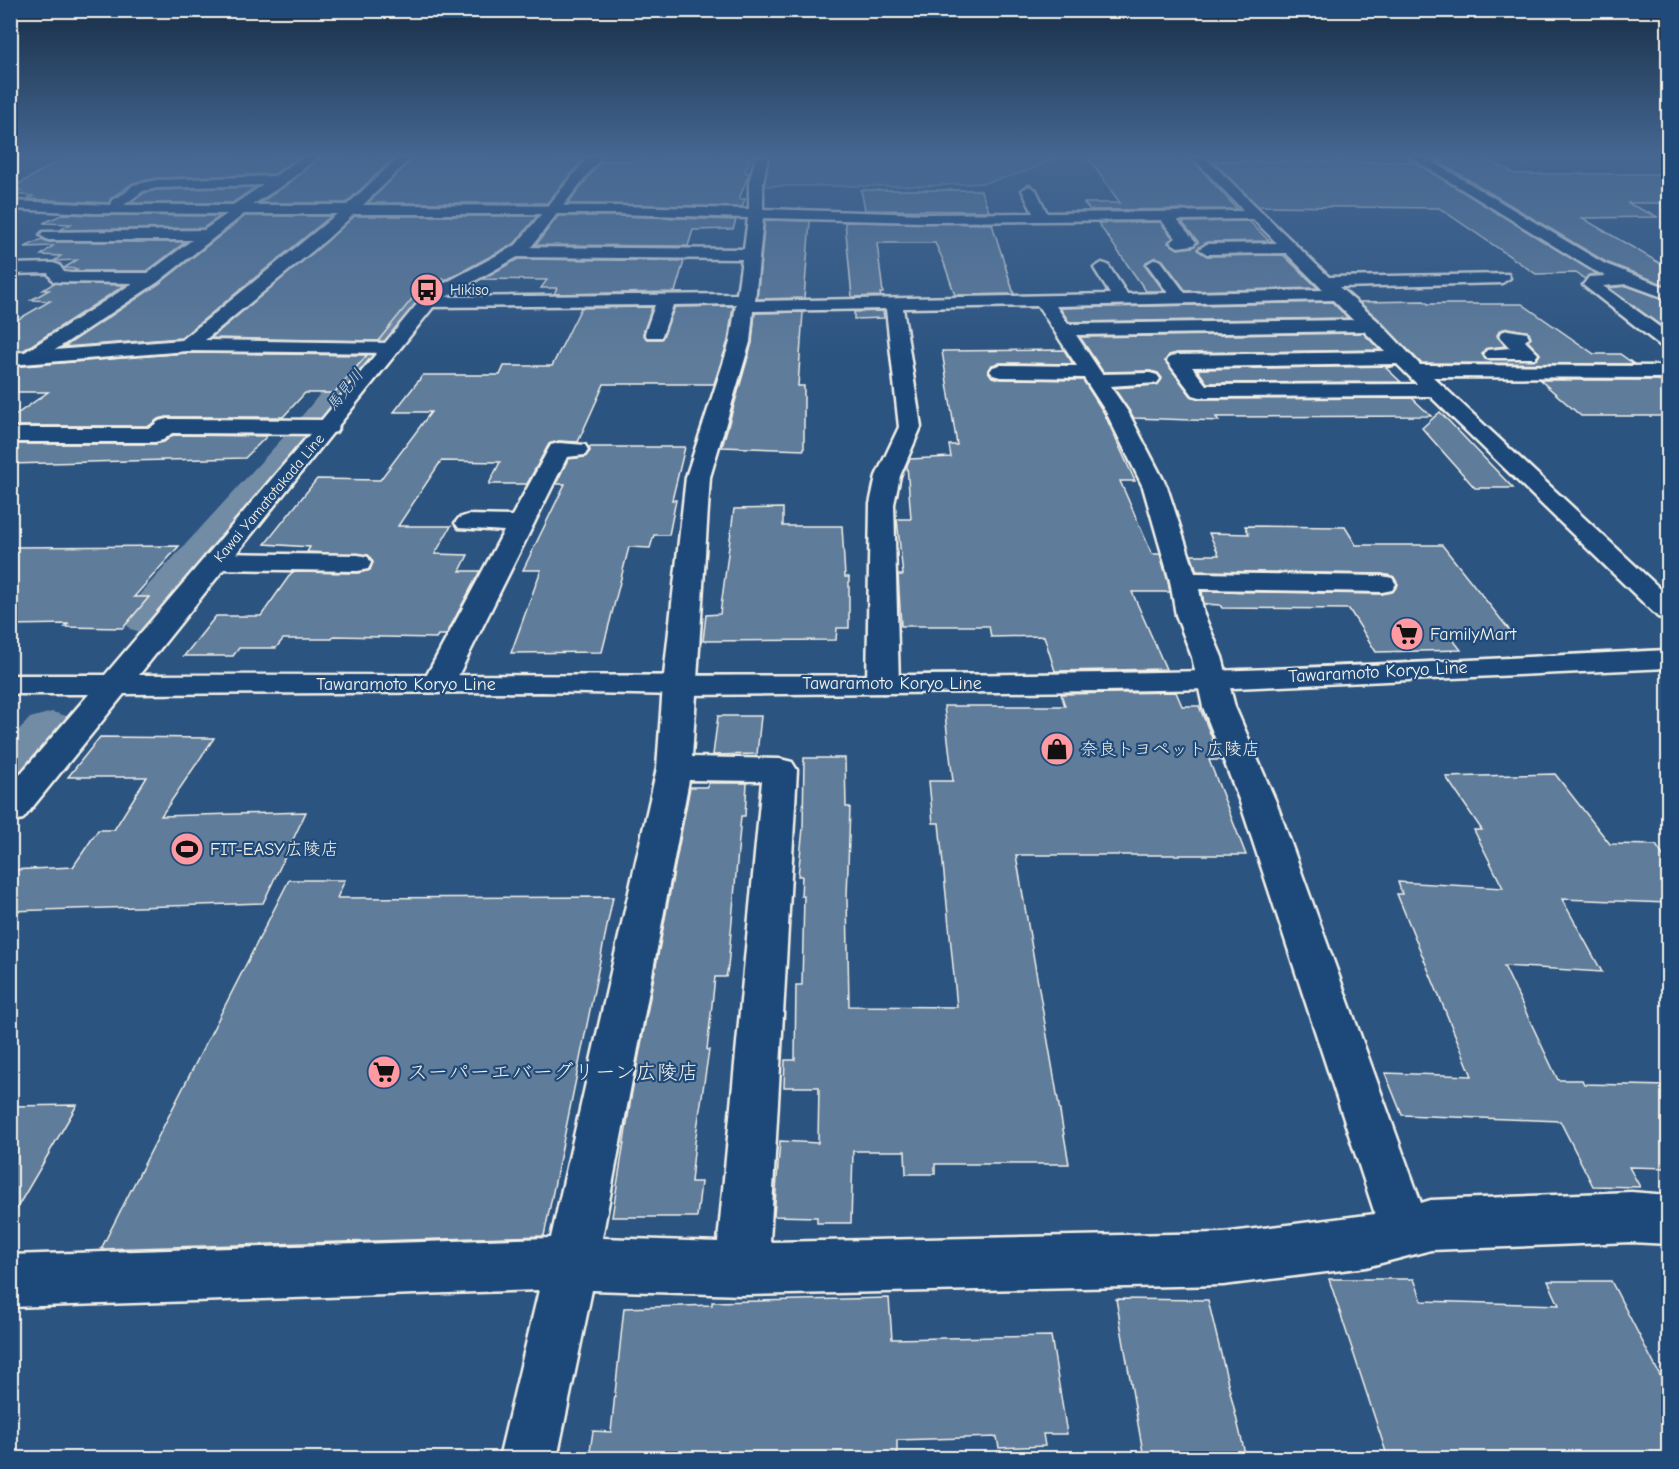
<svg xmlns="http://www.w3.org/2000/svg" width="1679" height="1469" viewBox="0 0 1679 1469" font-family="'Comic Neue','Klee One',sans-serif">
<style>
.green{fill:#496b90;stroke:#9eaebc;stroke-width:1.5}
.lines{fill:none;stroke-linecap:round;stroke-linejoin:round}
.river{fill:#738ca6;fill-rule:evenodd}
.building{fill:#5e7b9a;stroke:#f4f1e8;stroke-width:1.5;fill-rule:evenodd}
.street-casing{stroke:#f4f1e8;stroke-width:5}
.secondary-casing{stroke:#f4f1e8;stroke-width:5}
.street{fill:#1f4a7a;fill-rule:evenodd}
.secondary{fill:#1f4a7a;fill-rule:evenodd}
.labels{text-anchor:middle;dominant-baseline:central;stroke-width:4.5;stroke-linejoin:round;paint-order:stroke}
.far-poi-label{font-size:15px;fill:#f4f1e8;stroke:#1f4a7a;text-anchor:start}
.far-street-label{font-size:15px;fill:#f4f1e8;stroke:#1f4a7a}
.far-water-label{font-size:16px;font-style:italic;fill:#dadddb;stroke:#1f4a7a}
.poi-label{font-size:18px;fill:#f4f1e8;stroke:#1f4a7a;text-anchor:start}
.street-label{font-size:18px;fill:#f4f1e8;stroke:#1f4a7a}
.near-poi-label{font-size:21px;fill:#f4f1e8;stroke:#1f4a7a;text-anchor:start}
</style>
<rect width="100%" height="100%" fill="#2c5481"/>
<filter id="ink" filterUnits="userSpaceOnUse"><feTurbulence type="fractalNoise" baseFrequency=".0167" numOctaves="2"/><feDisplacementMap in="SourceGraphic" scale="12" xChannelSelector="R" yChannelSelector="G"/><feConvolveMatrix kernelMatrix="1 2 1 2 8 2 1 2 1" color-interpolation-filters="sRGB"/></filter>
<g filter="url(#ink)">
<!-- green -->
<path class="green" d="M768 157H1056V158L1025 172 985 183 922 186H765L764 174Z"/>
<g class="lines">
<!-- river -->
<path class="river" d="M521 157H546L455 271 321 447 168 629 149 634 130 629 121 617 130 605 291 429 433 257Z
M52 712 74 718 83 732 33 796 10 802V739L30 718Z"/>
</g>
<!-- building -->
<path class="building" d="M75 157H299L274 174 157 178 133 183 111 198 109 203 27 199 34 196 11 194 20 190 10 189 57 162Z
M320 157H395L346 203H260L287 185Z
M414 157H553L550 160 582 161 547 203H368Z
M645 157H751L745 172 749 173 739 199H745L742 207 568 204 601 161H635L643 160Z
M1163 158 1166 162 1193 161 1237 209 1090 210 1084 203H1120L1089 159Z
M1437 158 1487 159 1515 174H1668V203H1627L1658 217 1582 218 1668 268V286L1606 262 1437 161H1442Z
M1213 161 1414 162 1597 274 1589 275 1585 279 1576 273 1536 274 1439 208 1258 206Z
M255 187 232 203H131L144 193 157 190Z
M861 190H978L981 191 989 211 865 210Z
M64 214 93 215 220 216 203 228 60 230 71 224 43 223Z
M245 216H331L181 338 64 347 159 284Z
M355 216H537L515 243 448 279H428L378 341 211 338Z
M558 216H617L736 220 733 229 693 230 688 246 536 245Z
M765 220 810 221 804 298 757 299Z
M1249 221 1269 241 1207 242 1197 250 1207 256 1283 255 1318 288 1186 291 1163 260 1156 257 1146 262 1145 265 1164 291H1146L1098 223 1160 222 1173 238 1168 243 1178 249 1193 247 1198 242 1182 222Z
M845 222 992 224 1014 294 955 295 943 260 935 243H877L883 293H880L881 296 852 297Z
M42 239 48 242H185L147 271H74L77 269 64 268 77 260 54 261 61 256 41 255 53 246 25 247Z
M518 259 684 261 675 292 554 294 557 288H541L547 280 482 279Z
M54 283 125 285 24 350 10 351V324L50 301 31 300 49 290H43Z
M1627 286 1668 301V331L1609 288Z
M1424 301 1428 304H1522L1594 354H1620L1634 364 1421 363 1359 302ZM1508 328 1529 332 1531 337 1528 341 1540 354 1537 359H1485L1482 354 1485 349 1505 346 1497 335 1500 330Z
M1332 302 1348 318 1069 322 1060 308Z
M733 306 728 341 714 384H604L578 442 559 441 549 444 527 484H489L500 462 441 461 398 526H451L435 554 468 555 460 571H480L446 635H438L436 638 334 636 332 639H283L276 648H239L233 656H184L216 616H261L292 572 358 573 370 570 373 562 368 555 307 552 310 547 265 544 317 479 380 480 431 412H394L423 375H500L504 366H552L581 308 652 307 643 334 647 339H661L675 307Z
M883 311 884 318 854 319V312Z
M803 312 798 386H804V450L722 447 752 343 755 313Z
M1363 333 1380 350 1177 353 1169 355 1165 361 1191 396 1199 399 1412 398 1431 416 1216 417 1219 421 1134 418 1114 388 1157 385 1162 378 1158 373 1150 371 1103 372 1080 337Z
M1064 350 1073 364 1000 363 992 365 988 371 992 377 1000 379 1083 380 1104 413 1135 481H1120L1152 554H1160L1168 582 1170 592H1132L1166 669 1055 671 1044 636 991 637 989 626H901L898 575H903L897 519H911L907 465 910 459 951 457 949 445H957L942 351Z
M187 353 367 355 334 393H305L283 417H167L158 419 149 426H10V419L48 392H10V367Z
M1396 366 1386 368 1401 382 1207 383 1197 369Z
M1540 380H1658L1668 388V416H1581Z
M1440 412 1513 488H1475L1422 428Z
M173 435 267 436 245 458 10 464V444H155L164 442Z
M589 447H685L672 500H676L669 535H654L650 548 629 547 602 652 511 653 541 570H523L565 484H556L568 459 585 457 590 451Z
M783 508V526H842L845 577H849V628H837L836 640 703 641 706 615 720 614 734 509Z
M1245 526 1345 527 1356 545H1442L1511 632H1447L1461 650 1376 652 1349 609 1222 608 1220 605 1204 604 1202 591 1382 594 1392 592 1398 585 1394 577 1382 574 1197 571 1191 555H1219L1209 533 1249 534Z
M179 546 134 597H149L123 628 65 627 68 624 10 625V547Z
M1176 692 1182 706H1199L1221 760H1209L1246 855H1016L1069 1164H935V1174H906L905 1151H853L851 1223H817V1217L774 1216 780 1141 818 1143 819 1087H784L785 1060H795L796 985H802L804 896H801L802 876H798L803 828 804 758H845L846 807H850L847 897 849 1006 957 1007 939 823H933L929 781H953L944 706H1065L1061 694Z
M718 716H761L757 754 713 755Z
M100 737 214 738 161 816 306 812 263 903 10 911V870L73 867 98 830H114L147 777H68Z
M1555 774 1610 844 1656 845 1668 863V903L1562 899 1602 972 1504 966 1558 1080H1582L1584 1084 1668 1086V1168L1629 1167 1640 1187 1593 1186 1560 1121 1402 1115 1385 1073 1472 1076 1397 894H1402L1398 882 1503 888 1474 830H1482L1446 777Z
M708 783H747L745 816H741L728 967 726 977H715L707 1050H709L695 1142 691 1182H701L697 1217H612L632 1092 690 787H708Z
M289 880H345L337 898 613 897 544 1236 101 1249Z
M77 1105 10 1220V1106Z
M1329 1279H1414L1422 1301 1559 1305 1548 1281H1611L1668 1391V1458H1388Z
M889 1298 892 1339 1051 1336 1067 1434H1043L1045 1446 999 1448 997 1437 897 1440V1458H589L593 1431 611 1432 624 1308 712 1305V1302Z
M1116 1299 1208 1300 1246 1458H1144Z"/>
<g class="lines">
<!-- street casing -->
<g class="street-casing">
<path id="street" d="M303 157H318L286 183 252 205H347L399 157H412L363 205 617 206 749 209V182L756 157H768L763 182V209L926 214 1033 213 1022 190 1029 186 1036 190 1047 213 1244 211 1192 157H1205L1329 277 1508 274 1510 278 1502 283 1339 287 1378 321 1420 365 1668 366V378L1433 377 1668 596V620L1658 617 1430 396 1200 397 1193 395 1167 361 1170 357 1177 355 1385 352 1364 331 1076 335 1102 374 1150 373 1157 375 1160 379 1157 383 1110 386 1128 412 1167 487 1195 573 1382 576 1392 578 1396 584 1392 590 1382 592 1199 589 1204 615 1222 657 1235 707 1276 802 1421 1203 1431 1200 1631 1192 1668 1195V1244L1631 1242 1431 1250 1366 1267 1223 1285 742 1295 592 1290 557 1458H499L539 1290 10 1307V1255L551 1238 657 768 663 685 686 477 730 342 736 304 673 305 663 333 661 337H647L645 333 655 305 428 307 422 306 419 302 422 298 428 297 737 294 742 259 514 257 506 252 514 247 744 249 748 218 617 214H354L327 239 205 340 389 343 396 345 399 349 396 353 187 351 10 365V353L25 352 133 283 59 282 53 281 48 273 10 274V264L53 263 59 265 64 272 71 273H148L192 240H48L40 235 43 232 204 230 227 214 93 213 10 209V201L111 205 112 200 125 193 133 185 157 180 275 176ZM263 185 233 205H124L143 191 157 188ZM244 214H337L182 340 55 350 158 282ZM763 218 926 222 1161 220 1176 238 1170 242 1178 247 1193 245 1196 242 1177 220 1253 219 1277 243 1207 244 1199 249 1207 254 1286 253 1323 290 1185 293 1161 261 1155 259 1147 264 1168 293 1127 294 1108 265 1102 263 1094 268 1110 294 755 301ZM1333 300 1353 320 1068 324 1056 306ZM1038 306 1077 366 1000 365 993 367 990 371 993 375 1000 377 1084 378 1106 412 1143 487 1170 581 1176 615 1192 657 1203 707 1240 802 1375 1214 1223 1233 770 1242 797 770 792 762 780 759 692 757 710 477 750 342 753 311 886 309 899 427 876 476 870 504 867 684 872 691 883 693 894 691 899 684 894 504 900 476 921 427 903 308ZM1397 364 1417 384 1206 385 1192 367ZM689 780 762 781 718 1242 602 1238Z
M1410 157H1425L1605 264 1668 288V299L1627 284 1603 286 1668 333V348L1661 346 1583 285 1589 277 1606 276 1593 270Z
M1508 330 1527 333 1529 337 1525 341 1538 354 1535 358H1487L1484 354 1487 350 1510 348 1499 336 1501 332Z
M167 419 328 420 336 422 339 427 336 432 328 434 172 433 163 440 155 442H10V428H150L159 421Z
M559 443 585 445 588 450 585 455 567 457 454 684 449 691 438 693 427 691 422 684 504 531 459 528 455 523 459 518 468 515 512 516 548 450 551 445Z
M217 553 358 555 368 557 371 563 368 569 358 571 217 569 208 567 204 561 208 555Z"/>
</g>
<!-- secondary casing -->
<g class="secondary-casing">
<path id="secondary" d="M588 157H601L528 251 446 297 434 306 139 675C495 674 851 679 1207 671 1361 667 1515 657 1668 650V668L1212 689 1104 691 679 695 542 692 124 694 23 819 10 822V786L89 694H10V675H105L320 422 422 298 434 289 516 245Z"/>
</g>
<!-- street -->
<use href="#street" class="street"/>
<!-- secondary -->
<use href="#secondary" class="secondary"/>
</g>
</g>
<!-- sky -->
<linearGradient id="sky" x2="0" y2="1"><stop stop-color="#182e47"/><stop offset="0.43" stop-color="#456792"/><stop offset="1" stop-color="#456792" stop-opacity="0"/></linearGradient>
<rect width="1679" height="363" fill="url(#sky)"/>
<!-- icons -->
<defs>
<g id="bus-disc" transform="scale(1.725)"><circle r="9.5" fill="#ff9aa2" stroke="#1f4a7a"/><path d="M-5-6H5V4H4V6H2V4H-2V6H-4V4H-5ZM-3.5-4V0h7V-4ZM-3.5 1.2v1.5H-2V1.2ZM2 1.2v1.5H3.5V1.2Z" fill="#111"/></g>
<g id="supermarket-disc" transform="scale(1.725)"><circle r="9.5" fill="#ff9aa2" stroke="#1f4a7a"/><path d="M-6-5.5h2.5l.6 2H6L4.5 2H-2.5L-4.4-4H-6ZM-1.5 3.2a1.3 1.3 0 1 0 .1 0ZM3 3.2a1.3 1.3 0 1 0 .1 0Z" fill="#111"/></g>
<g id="shop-disc" transform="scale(1.725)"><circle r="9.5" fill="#ff9aa2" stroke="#1f4a7a"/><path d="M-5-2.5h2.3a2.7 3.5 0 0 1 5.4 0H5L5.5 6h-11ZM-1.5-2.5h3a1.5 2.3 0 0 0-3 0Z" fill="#111"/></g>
<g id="stadium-disc" transform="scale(1.725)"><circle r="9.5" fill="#ff9aa2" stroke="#1f4a7a"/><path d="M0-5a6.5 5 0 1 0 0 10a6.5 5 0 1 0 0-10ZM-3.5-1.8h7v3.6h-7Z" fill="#111"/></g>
</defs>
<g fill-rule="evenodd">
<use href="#bus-disc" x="427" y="290"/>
<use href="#supermarket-disc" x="1407" y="634"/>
<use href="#shop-disc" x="1057" y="749"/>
<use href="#stadium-disc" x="187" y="849"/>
<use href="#supermarket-disc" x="384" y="1072"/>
</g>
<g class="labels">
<!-- far-poi labels -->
<g class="far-poi-label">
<text x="450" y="290">Hikiso</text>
</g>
<!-- far-street labels -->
<g class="far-street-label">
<text transform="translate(269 498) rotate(-50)">Kawai Yamatotakada Line</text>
</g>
<!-- far-water labels -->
<g class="far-water-label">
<text transform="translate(345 390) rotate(-51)">馬見川</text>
</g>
<!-- poi labels -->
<g class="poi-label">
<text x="1430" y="634">FamilyMart</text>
<text x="1080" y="749">奈良トヨペット広陵店</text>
<text x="210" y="849">FIT-EASY広陵店</text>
</g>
<!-- street labels -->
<g class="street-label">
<text transform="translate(1378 672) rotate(-3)">Tawaramoto Koryo Line</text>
<text x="892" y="683">Tawaramoto Koryo Line</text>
<text x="406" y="684">Tawaramoto Koryo Line</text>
</g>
<!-- near-poi labels -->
<g class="near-poi-label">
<text x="407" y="1072">スーパーエバーグリーン広陵店</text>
</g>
</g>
<!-- margin -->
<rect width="1679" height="1469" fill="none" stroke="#1f4a7a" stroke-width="36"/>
<rect x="18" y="18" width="1643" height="1433" fill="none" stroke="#f4f1e8" stroke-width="2" filter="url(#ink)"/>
</svg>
